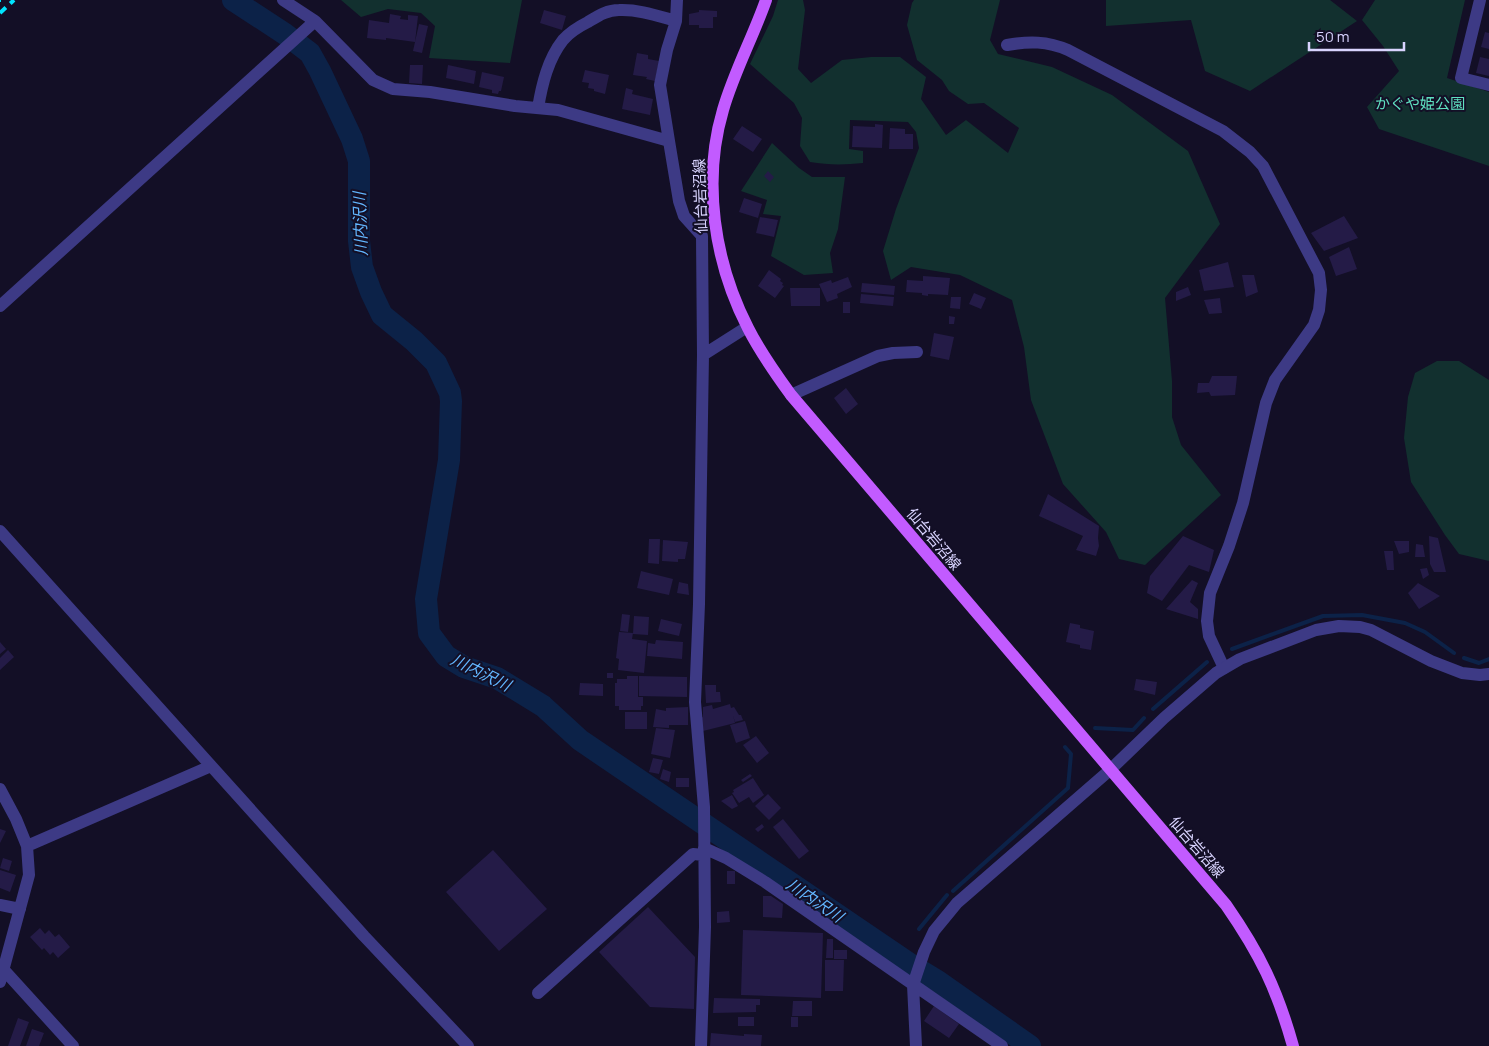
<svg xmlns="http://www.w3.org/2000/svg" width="1489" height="1046" viewBox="0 0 1489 1046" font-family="Manrope,'Noto Sans JP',sans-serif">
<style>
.green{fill:#12302f}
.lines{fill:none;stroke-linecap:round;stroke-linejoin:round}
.stream{stroke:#0c2248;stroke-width:4}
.river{stroke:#0c2248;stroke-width:22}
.building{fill:#241b47}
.minor{stroke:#3d3a85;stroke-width:12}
.tertiary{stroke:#3d3a85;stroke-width:12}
.primary{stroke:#c25bff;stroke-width:12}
.rail{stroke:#00e5ff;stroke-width:4;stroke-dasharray:8 6;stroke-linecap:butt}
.labels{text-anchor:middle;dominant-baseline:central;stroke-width:4;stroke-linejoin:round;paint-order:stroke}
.park-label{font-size:15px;fill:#5fe0c0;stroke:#130f26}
.street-label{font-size:15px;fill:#d9d4ff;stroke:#130f26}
.water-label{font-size:16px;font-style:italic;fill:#62b6ff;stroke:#130f26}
</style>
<rect width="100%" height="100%" fill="#130f26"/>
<!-- green -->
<path class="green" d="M341 0H522L510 63 429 58 435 26 421 13 388 9 361 17Z
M778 0H803L805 10 798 69 811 83 842 60 871 57H900L926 77 921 99 946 135 966 120 1008 153 1019 128 984 103 968 104 949 91 942 80 917 60 907 25 912 3 914 0H1000L990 40 998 54 1052 67 1112 95 1188 151 1220 224 1165 298 1172 381V417L1181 445 1221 495 1145 565 1119 559 1106 532 1063 484 1031 400 1024 347 1012 300 960 275 911 267 891 280 883 251 896 209 919 148 916 132 908 122 850 120 849 149 863 151V163C844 165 828 165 810 162L800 146 802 118 794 103 750 64 773 16Z
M1106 0H1330L1357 21 1250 91 1205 71 1191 20 1106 26Z
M1375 0H1465L1447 78 1489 92V166L1379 129 1367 107 1399 71 1383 46 1362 20Z
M772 143 799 168 812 177H845L838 229 830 253 833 273 804 275 771 256 781 216 763 214 767 200 741 191Z
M1437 361H1459L1489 380V561L1459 554 1445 535 1411 482 1404 438 1408 397 1415 373Z"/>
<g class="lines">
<!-- stream -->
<path class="stream" d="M1232 649 1323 616 1362 615 1405 623 1425 632 1454 653
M1464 658 1479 663 1489 659
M1153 709 1207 662
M1095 728 1133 730 1144 718
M953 891 1068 788 1071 754 1065 747
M919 929 947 895
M907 963 909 955"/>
<!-- river -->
<path class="river" d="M233 0 285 34 310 53 320 71 352 139 359 161V241L362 267 371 292 382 315 414 341 436 363 450 393 451 401 449 460 426 599 429 633 446 656 464 667 497 678 543 706 580 740 916 968 939 982 1030 1046"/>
</g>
<!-- building -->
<path class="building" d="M544 10 566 16 562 30 540 23Z
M699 10 717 11V17H713V28H699V25H689V14L699 12Z
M390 14 401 16 400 19 408 20V15L418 16 415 42 386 38V40L367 38 369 20 389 23Z
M419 24 428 26 422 53 413 51Z
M1485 32 1489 33V49L1481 47Z
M637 53 648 55V59L659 61 655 81 646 79 647 77 633 75Z
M1480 57 1489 59V76L1476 73Z
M410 65H423L422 84 409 83Z
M448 65 476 71 474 84 446 78Z
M585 70 609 75 605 94 594 91V89L588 88 589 83 582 82Z
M482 72 504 77 501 91H499L498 94 492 93V90L479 87Z
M626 88 633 90 632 94 653 99 650 115 622 109Z
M875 124 883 125 882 148 852 147 853 126 875 127Z
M742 126 762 139 753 152 733 139Z
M890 128 905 129V134H913V149H889Z
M768 171 774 177 770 182 764 176Z
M744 198 762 204 758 218 739 212Z
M1344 216 1358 238 1324 251 1311 233Z
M760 217 778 220 774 237 756 233Z
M1349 247 1357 269 1336 276 1329 257Z
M1228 262 1234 287 1204 291 1199 270Z
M769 270 781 279 780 281 783 283 782 285 784 286 775 298 758 286Z
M1242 275H1254L1258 292 1246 297Z
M923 276 950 278 948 295 928 294V296L922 295V293L906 292 907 280 923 281Z
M848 277 852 287 837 294 838 298 827 302 819 284 831 280 832 283Z
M862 283 895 286 894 295 861 292Z
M1188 287 1191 295 1176 301V292Z
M790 288H820V306H791Z
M974 293 986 298 981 309 969 304Z
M861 294 894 297 893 306 860 303Z
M951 297H961L960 309 950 308Z
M1220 298 1222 313 1209 314 1204 300Z
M843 302H850V313H843Z
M949 316 955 317 954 324H949Z
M934 333 954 337 949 360 930 356Z
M1212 376H1237L1235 395 1211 396 1209 392 1197 393 1198 383H1209Z
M846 388 858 404 846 414 834 398Z
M1048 494 1099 526 1098 538 1099 546 1096 556 1076 550 1083 536 1039 516Z
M1183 536 1214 550 1209 572 1189 565 1162 601 1147 593 1150 576Z
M1429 536 1438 538 1446 572H1434L1430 564Z
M649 539H660L659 564 648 563Z
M663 540 688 542 685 559H678V562L662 561Z
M1394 541H1409V552L1399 554Z
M1416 544 1423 545 1425 557H1415Z
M1384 551H1393L1394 570H1387Z
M1427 568 1429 575 1423 579 1420 569Z
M641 571 673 579 669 595 637 588Z
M1192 580 1198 583 1190 602 1198 609V619L1166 609Z
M679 582 688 584 689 595 677 593Z
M1418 583 1440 596 1419 609 1408 593Z
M622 614 630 615 628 632 620 631Z
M634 616 649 617 648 635 633 634Z
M661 619 682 624 679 636 658 631Z
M1070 623 1080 625V628L1094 631 1091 650 1080 648V645L1066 642Z
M619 632 633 633 632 639 647 641 644 673 618 670 619 659 616 658Z
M656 640 683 642 682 659 647 656 648 643 655 644Z
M0 642 6 649 0 654Z
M8 650 14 657 0 670V658Z
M607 673H613V678H607Z
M627 676H638V697H643V706H641V710H619V706H615V683H617V679H627Z
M639 676 687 677V697L639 696Z
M1136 679 1157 682 1155 695 1134 690Z
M580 683 603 684V696L579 695Z
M705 685H716V692H720L721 702 706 703Z
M730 704 731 708 734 707 739 715H741L743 720 735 722 733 715 735 723 703 731 700 718 703 717V707L712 705 713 709Z
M688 707V725H669V728L653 727 656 709 666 711V708Z
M625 712H647V729H625Z
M745 721 750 738 736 743 730 725Z
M656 728 675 730 670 758 651 754Z
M756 736 769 753 757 763 743 745Z
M653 758 663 760 659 774 649 772Z
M663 769 671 772 669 782 660 779Z
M750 774 752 776 743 782 741 780Z
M676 778H689V787H676Z
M753 778 764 795 753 803 749 797 739 803 732 793 734 792 733 790Z
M768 794 781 808 769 820 755 806Z
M732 795 738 806 732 809 721 801Z
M783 819 809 851 799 859 773 827Z
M762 824 764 827 758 832 755 829Z
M0 829 6 831 0 843Z
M493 850 547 909 499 951 446 892Z
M3 858 12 861 9 871 0 868Z
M0 870 16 875 10 892 0 888Z
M727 871H735V884H727Z
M763 896H771L783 904 782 918 763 917Z
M648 907 695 957 694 1009 650 1007 599 952Z
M729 911 730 922 717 923V912Z
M40 928 45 934 49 930 55 937 59 934 70 947 58 958 53 952 50 955 44 948 42 950 30 937Z
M743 930 823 933 821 998 741 995Z
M827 939H833V958H826Z
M834 950H847V959H834Z
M825 960H844L843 991H825Z
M714 998 760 999V1005H756V1012L713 1013Z
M793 1001H812V1016H792Z
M934 1006 959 1024 949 1038 924 1021Z
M738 1017H754V1026H738Z
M791 1017H798V1027H791Z
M18 1018 29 1022 20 1046H8Z
M32 1029 44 1033 39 1046H26Z
M711 1033 744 1036V1034L762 1035 761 1046H710Z"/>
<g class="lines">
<!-- minor -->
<path class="minor" d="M283 0 315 21 373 80 393 89 430 92 515 106 558 110 669 141 679 201 684 216 702 236 703 355
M1480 0 1461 78 1489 85
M1007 45C1029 41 1047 41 1068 50L1223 131 1250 152 1263 166 1319 273 1321 290 1319 310 1314 325 1275 380 1266 403 1243 503 1229 546 1210 593 1207 621 1209 636 1224 668
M538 108C542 84 548 59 563 40 569 33 580 26 588 22 598 16 607 10 619 10 638 9 658 16 676 21
M669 141 660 85 667 50 676 21 677 0
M0 306 315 21
M791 395 878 356 893 353 917 352
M0 531 364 936 468 1046
M0 789 16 819 27 846 29 875 0 982
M27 846 211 766
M704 848 726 858 765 882 1002 1046
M0 905 20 909
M4 970 73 1046
M538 993 693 854 704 855
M701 1046 705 927 704 807 695 702 699 604 703 355 747 327
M916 1046 913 985 924 952 934 931 957 903 1110 770"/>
<!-- tertiary -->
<path class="tertiary" d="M1110 770 1164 718 1216 673 1240 659 1316 630 1339 626 1360 627 1371 630 1431 661 1462 673 1480 675 1489 674"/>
<!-- primary -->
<path class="primary" d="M766 0C753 37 734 72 723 110 702 181 714 262 748 328 760 352 775 373 791 395L1226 905C1260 954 1277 989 1293 1046"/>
<!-- rail -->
<path class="rail" d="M0 0H1
M0 13 14 0"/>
</g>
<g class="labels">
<!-- park labels -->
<g class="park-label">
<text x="1420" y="103">かぐや姫公園</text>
</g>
<!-- street labels -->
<g class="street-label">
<text transform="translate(700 196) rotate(-92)">仙台岩沼線</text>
<text transform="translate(934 539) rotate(50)">仙台岩沼線</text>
<text transform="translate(1197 847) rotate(49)">仙台岩沼線</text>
</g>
<!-- water labels -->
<g class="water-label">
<text transform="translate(360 224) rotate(-92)">川内沢川</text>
<text transform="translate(481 672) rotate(26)">川内沢川</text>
<text transform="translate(815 900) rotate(34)">川内沢川</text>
</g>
</g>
<!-- scale -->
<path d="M1309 42v8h95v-8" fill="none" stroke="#d9d4ff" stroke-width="2.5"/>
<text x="1316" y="42" font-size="15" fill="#d9d4ff" stroke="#130f26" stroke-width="4" paint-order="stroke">50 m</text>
</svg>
